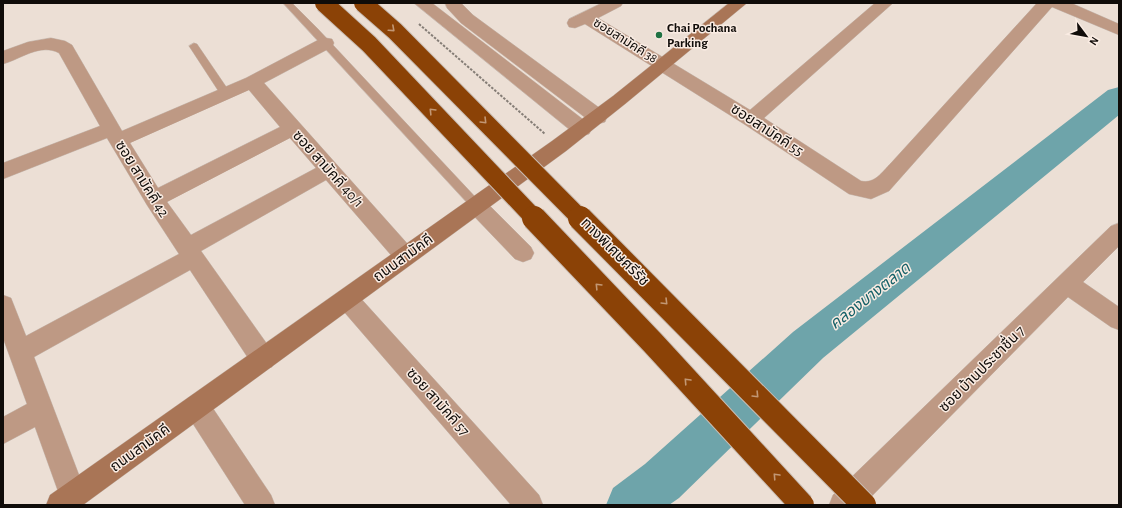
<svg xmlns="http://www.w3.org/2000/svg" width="1122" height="508" viewBox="0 0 1122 508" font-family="'Alegreya Sans','Noto Sans Thai',sans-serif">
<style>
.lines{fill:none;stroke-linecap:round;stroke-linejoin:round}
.river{fill:#6ea4aa;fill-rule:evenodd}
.lane-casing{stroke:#c9bdb4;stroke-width:1}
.street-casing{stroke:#c9bdb4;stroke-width:1}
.secondary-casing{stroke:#c9bdb4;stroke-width:1}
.path{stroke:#857d76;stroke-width:2;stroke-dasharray:2.5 1.5;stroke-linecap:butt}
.lane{fill:#be9984;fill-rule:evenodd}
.street{fill:#be9984;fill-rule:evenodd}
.secondary{fill:#a97556;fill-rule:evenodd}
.highway-bridge-far1-casing{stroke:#c9bdb4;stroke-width:20;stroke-linecap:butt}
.highway-bridge-casing{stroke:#c9bdb4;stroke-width:26;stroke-linecap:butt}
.highway-bridge-far1{stroke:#8b4206;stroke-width:18}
.highway-bridge{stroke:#8b4206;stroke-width:24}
.oneway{stroke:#c29774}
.poi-dot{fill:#207243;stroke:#faece3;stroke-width:1.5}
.labels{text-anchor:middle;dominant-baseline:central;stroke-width:3;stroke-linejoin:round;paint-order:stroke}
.far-poi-label{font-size:13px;font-weight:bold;fill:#100c09;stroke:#faece3;text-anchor:start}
.far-street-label{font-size:13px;fill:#100c09;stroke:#faece3}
.street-label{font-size:15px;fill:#100c09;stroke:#faece3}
.water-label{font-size:16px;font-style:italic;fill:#166168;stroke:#faece3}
</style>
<rect width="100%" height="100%" fill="#ecdfd5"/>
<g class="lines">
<!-- river -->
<path class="river" d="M1119 87V115L823 358 679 498 669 505H606L613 488 645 464 793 332 1108 90Z"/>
<!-- lane casing -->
<g class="lane-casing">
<path id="lane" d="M283 3H292L318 29 480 202 482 205 480 208 476 209 472 208Z
M194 43 197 44 229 91 230 93 229 95H221L189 46Z"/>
</g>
<!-- street casing -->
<g class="street-casing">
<path id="street" d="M414 3H432L589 124 592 129 589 134 582 136 575 134Z
M445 3H461L473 15 605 112 607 117 605 122 598 124 591 122 461 23 447 8Z
M602 3H623L621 6 598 18 750 110 875 3H893L764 118 861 181C875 184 882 172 891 163L1037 3H1071L1119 24V35L1052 7 889 191 871 199 849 194 744 124 585 24 575 28 569 27 567 23 569 19Z
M51 38 65 41 72 45 122 131 246 78 320 39 326 38 332 39 334 43 332 47 264 83 413 250 416 256 413 262 405 265 397 262 326 180 201 251 272 351 275 359 272 367 263 370 254 367 190 270 34 357 87 496 83 505H63L35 427 3 444V417L27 404 3 338V295L11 298 26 336 179 254 147 205 107 138 3 179V163L100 126 59 53C40 43 21 59 3 64V51L28 42ZM249 90 280 127 158 188 130 143ZM290 138 316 168 191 235 167 202Z
M476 197 483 199 531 247 534 253 531 259 523 262 515 259 469 211 466 205 469 199Z
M1119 223V246L1083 282 1119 307V330L1111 327 1068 297 863 505H829L833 495 1111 226Z
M347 289 355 292 539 495 543 505H511L339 306 335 299 339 292Z
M197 395 206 398 271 495 275 505H245L188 416 184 407 188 398Z"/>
</g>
<!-- secondary casing -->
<g class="secondary-casing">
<path id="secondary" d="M729 3H747L625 104 566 151 83 505H46L50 495 552 141 613 96Z"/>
</g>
<!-- path -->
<path class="path" d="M419 24 545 134"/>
<!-- lane -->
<use href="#lane" class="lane"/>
<!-- street -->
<use href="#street" class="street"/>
<!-- secondary -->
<use href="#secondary" class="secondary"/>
<!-- highway-bridge-far1 casing -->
<g class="highway-bridge-far1-casing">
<path id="highway-bridge-far1" d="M324 3 369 44 535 219
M363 3 395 31 581 219"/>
</g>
<!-- highway-bridge casing -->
<g class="highway-bridge-casing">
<path id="highway-bridge" d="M534 218 653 343 802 505
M580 218 864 505"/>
</g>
<!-- highway-bridge-far1 -->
<use href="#highway-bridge-far1" class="highway-bridge-far1"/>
<!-- highway-bridge -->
<use href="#highway-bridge" class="highway-bridge"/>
</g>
<!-- one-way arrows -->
<defs><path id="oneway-chevron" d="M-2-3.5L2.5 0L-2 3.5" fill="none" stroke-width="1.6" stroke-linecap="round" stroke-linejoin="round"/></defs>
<g class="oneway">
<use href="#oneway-chevron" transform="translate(392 29) rotate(42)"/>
<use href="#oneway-chevron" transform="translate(432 111) rotate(-134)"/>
<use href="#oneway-chevron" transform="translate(484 121) rotate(45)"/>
<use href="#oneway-chevron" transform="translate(598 286) rotate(-134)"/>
<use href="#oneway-chevron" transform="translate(665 302) rotate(45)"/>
<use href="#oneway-chevron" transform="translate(687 381) rotate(-133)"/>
<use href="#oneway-chevron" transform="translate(756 395) rotate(46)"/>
<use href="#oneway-chevron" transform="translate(776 476) rotate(-133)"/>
</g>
<!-- markers -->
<circle class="poi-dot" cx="659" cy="35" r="4"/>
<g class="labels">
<!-- far-poi labels -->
<g class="far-poi-label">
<text x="667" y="28">Chai Pochana<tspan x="667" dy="15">Parking</tspan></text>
</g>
<!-- far-street labels -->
<g class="far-street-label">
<text transform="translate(625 41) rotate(32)">ซอยสามัคคี 38</text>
</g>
<!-- street labels -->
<g class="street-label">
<text transform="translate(767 130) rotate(33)">ซอยสามัคคี 55</text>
<text transform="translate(328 169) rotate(48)">ซอย สามัคคี 40/1</text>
<text transform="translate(142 179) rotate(58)">ซอย สามัคคี 42</text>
<text transform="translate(615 252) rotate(45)">ทางพิเศษศรีรัช</text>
<text transform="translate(403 258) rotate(-36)">ถนนสามัคคี</text>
<text transform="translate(982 369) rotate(-45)">ซอย บ้านประชาชื่น 7</text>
<text transform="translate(438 402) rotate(48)">ซอย สามัคคี 57</text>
<text transform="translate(140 448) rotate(-36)">ถนนสามัคคี</text>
</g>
<!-- water labels -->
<g class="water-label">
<text transform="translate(870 296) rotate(-38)">คลองบางตลาด</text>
</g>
</g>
<!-- border -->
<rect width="1122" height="508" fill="none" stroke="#100c09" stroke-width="8"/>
<!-- north arrow -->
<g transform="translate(1086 36) rotate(122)" stroke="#faece3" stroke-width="3" paint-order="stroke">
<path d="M0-3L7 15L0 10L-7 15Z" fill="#100c09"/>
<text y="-6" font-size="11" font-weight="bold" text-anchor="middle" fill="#100c09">N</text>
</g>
</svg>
